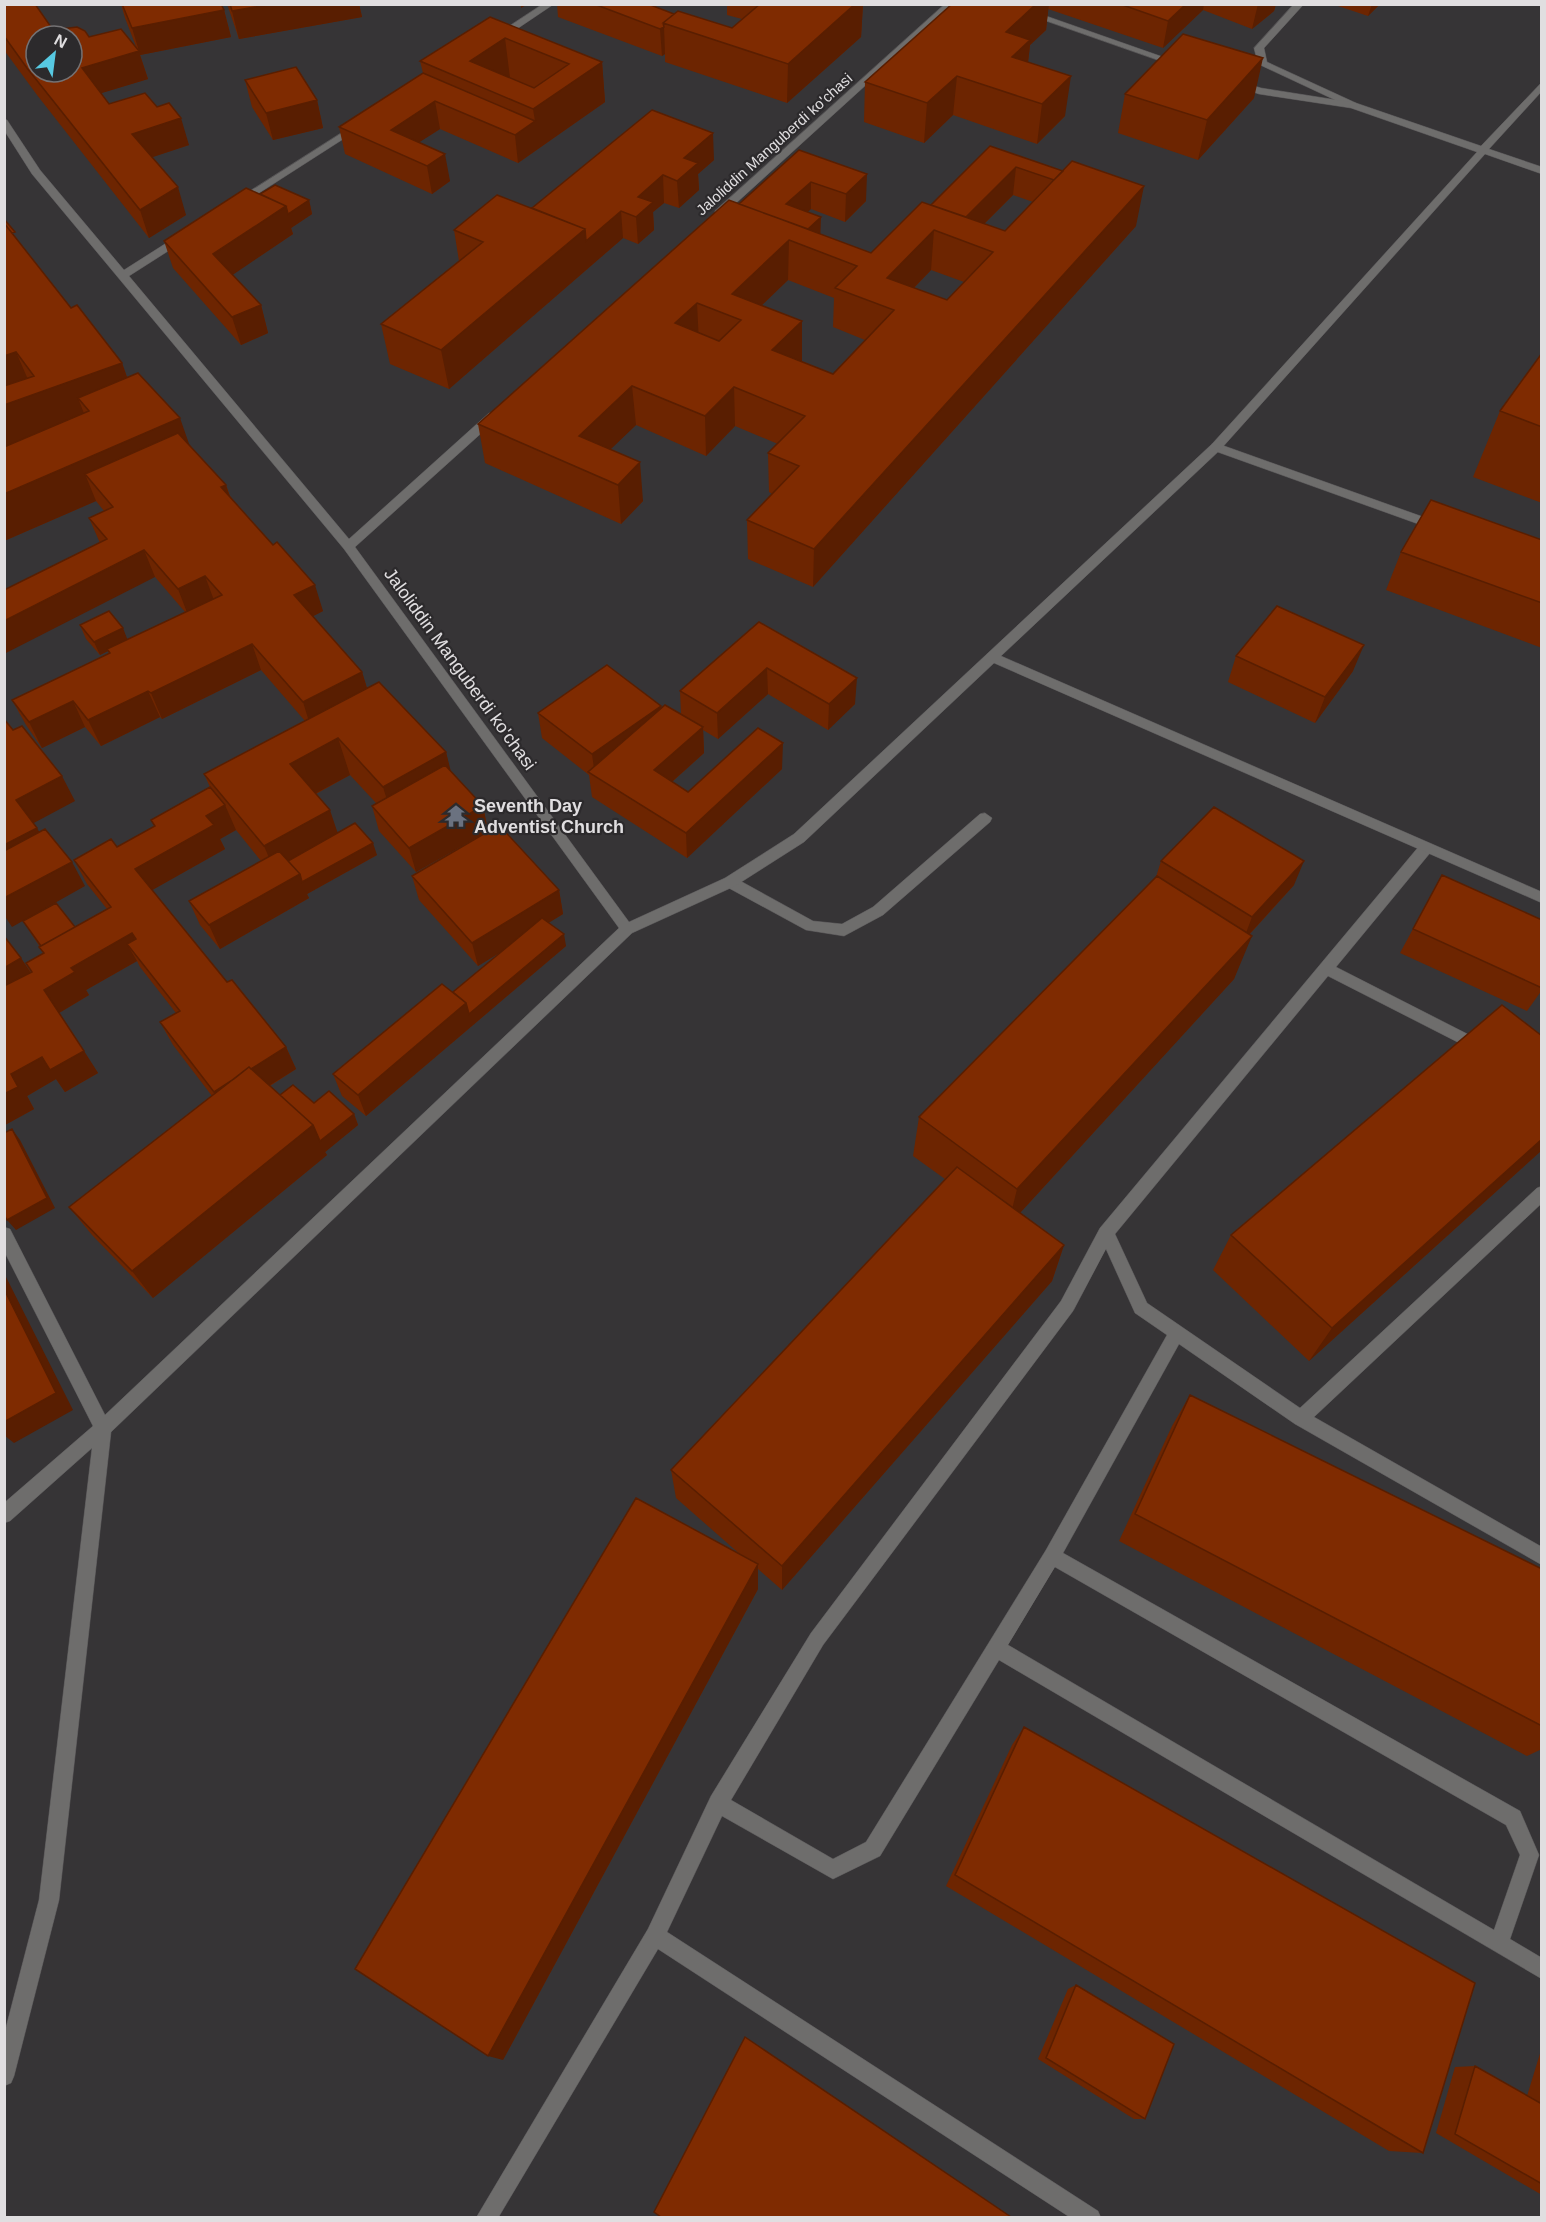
<svg xmlns="http://www.w3.org/2000/svg" width="1546" height="2222" viewBox="0 0 1546 2222" font-family="Arial,sans-serif">
<style>
.lines{fill:none;stroke-linecap:round;stroke-linejoin:round}
.service-casing{stroke:#555355;stroke-width:1}
.minor-casing{stroke:#555355;stroke-width:1}
.service{fill:#6e6d6c;fill-rule:evenodd}
.minor{fill:#6e6d6c;fill-rule:evenodd}
.wall{fill:#6d2501;fill-rule:evenodd}
.shaded-wall{fill:#591e01}
.building{fill:#7f2b01;stroke:#591e01;stroke-width:1.5;fill-rule:evenodd}
.labels{text-anchor:middle;dominant-baseline:central;stroke-width:4.5;stroke-linejoin:round;paint-order:stroke}
.far-street-label{font-size:15px;fill:#e0dee0;stroke:#2c2a2c}
.street-label{font-size:18px;fill:#e0dee0;stroke:#2c2a2c}
.poi-label{font-size:18px;font-weight:bold;fill:#e0dee0;stroke:#2c2a2c;text-anchor:start}
</style>
<rect width="100%" height="100%" fill="#363436"/>
<g class="lines">
<!-- service casing -->
<g class="service-casing">
<path id="service" d="M1294 4H1304L1264 48 1267 62 1356 103V107H1350L1258 64 1254 48Z
M1216 443 1443 524 1445 527 1443 530H1435L1212 450V444Z
M985 813 992 818 990 822 883 915 844 936 806 930 725 886 723 882 730 877 735 878 813 921 842 924 873 907 980 814Z
M1425 844 1432 849 1430 853 1336 967 1485 1043 1487 1047 1485 1051H1475L1328 976 1115 1234 1147 1303 1300 1408 1537 1188 1542 1186V1203L1314 1417 1542 1547V1565L1295 1424 1179 1344 1063 1553 1520 1811 1539 1855 1510 1939 1542 1958V1979L999 1660 880 1856 833 1879 722 1816 667 1932 1098 2211 1101 2218H1071L658 1949 498 2218H476L648 1929 711 1796 811 1633 1061 1301 1100 1228 1420 845ZM1106 1249 1135 1313 1167 1335 1046 1550 866 1842 833 1859 731 1800 823 1645 1073 1311ZM1055 1567 1506 1825 1520 1855 1494 1930 1008 1645Z"/>
</g>
<!-- minor casing -->
<g class="minor-casing">
<path id="minor" d="M543 4H554L502 39H496V35Z
M945 4H955L723 215H715V211Z
M998 4H1012L1183 64 1175 66Z
M1238 81 1261 88 1356 103 1481 146 1542 82V91L1489 149 1542 167V174L1485 154 1220 450 1001 656 1542 892V903L994 663 804 842 735 886 632 933 111 1432 59 1900 14 2076 11 2083 4 2086V2035L39 1900 92 1448 10 1521 4 1523V1503L93 1426 4 1251V1227L10 1229 105 1415 619 928 344 549 32 174 4 130V119L7 120 40 170 124 270 179 235H187V239L129 276 349 539 489 413H497V419L355 547 629 922 725 878 794 834 1212 444 1477 152 1351 108 1259 94 1235 86V82Z
M354 125 362 127 242 204 233 202Z"/>
</g>
<!-- service -->
<use href="#service" class="service"/>
<!-- minor -->
<use href="#minor" class="minor"/>
</g>
<!-- wall -->
<path class="wall" d="M4 4 53 30 137 49 125 18 121 4H221L224 10 231 37 140 55 148 79 101 93 109 104 189 145 152 157 186 215 149 238 37 95 4 50Z
M227 4H359L362 17 239 39Z
M557 4H648L674 14 732 28 742 19 727 15V4H863L861 37 787 103 665 62V54L662 56 558 17Z
M952 4H1276L1274 11 1252 29 1203 10 1163 48 1048 9 1046 30 1030 45 1028 62 1065 116 1037 144 953 115 924 143 864 122 865 82Z
M1338 4H1380L1368 16 1338 6Z
M490 17 602 62 605 102 518 163 440 129 419 142 450 181 432 194 345 154 339 127 423 73 420 61Z
M245 80 317 100 323 128 273 140 252 107Z
M1125 94 1254 98 1198 160 1118 133Z
M990 146 1136 226 813 587 748 559 747 520 772 494 769 492 768 453 778 444 735 426 706 456 636 425 610 449 643 501 621 524 485 463 478 424 739 204 799 150 866 201 845 222 811 209 807 212 820 234 871 253 931 205ZM1013 195 1033 202 1005 231 984 224ZM931 270 964 282 947 300 914 288ZM788 280 834 298 833 327 865 340 833 374 801 361H802L762 305Z
M714 160 698 174 699 190 679 208 664 203 653 212 654 230 638 244 623 238 449 389 390 364 381 324 459 261 454 230Z
M260 194 309 200 312 214 291 228 293 234 232 275 261 305 268 333 241 345 173 268 164 241Z
M18 241 71 308 122 363 127 377 226 485 230 496 323 611 313 616 362 672 367 688 446 752 450 771 483 806 488 831 416 872 379 831 372 806 376 803 350 775 316 794 338 833 377 855 307 894 309 898 220 949 200 925 189 901 261 861 236 830 220 839 225 849 152 890 227 982 286 1047 296 1069 270 1086 280 1095 314 1103 354 1114 358 1125 325 1152 327 1155 153 1298 92 1235 69 1207 212 1096 173 1045 160 1022 176 1013 140 967 137 961 86 990 89 995 59 1013 98 1073 65 1092 56 1079 27 1096 34 1109 5 1125 4 936 31 972 43 953 39 947H40L23 921 75 927 107 909 87 884 74 860 117 847 154 826 151 820 210 787 204 774 305 721 261 670 162 719 160 717 101 746 85 727 42 748 26 725 12 700 109 654 108 651 100 655 86 639 80 625 128 639 185 612 155 577 100 543 89 518 104 511 96 501 4 541Z
M1542 353V503L1473 477 1500 411Z
M1542 540V648L1386 590 1401 552Z
M759 622 855 704 828 730 768 694 718 739 703 730 704 753 672 782 688 792 782 769 687 858 592 797 589 775 542 738 538 713 661 708 681 714 680 691Z
M1236 656 1353 671 1315 723 1228 682Z
M1161 861 1294 885 1249 935 1234 979 1020 1213 1064 1245 1052 1281 782 1590 758 1569V1589L503 2060 742 1556 676 1498 671 1470 945 1179 913 1156 919 1117 1156 877Z
M1442 875 1542 920V990L1527 1011 1400 953Z
M412 876 559 890 563 914 548 923 566 946 366 1116 342 1096 333 1074 453 992 502 951 478 966 419 900Z
M1542 1036V1150L1309 1361 1213 1270 1231 1235Z
M1190 1395 1542 1569V1749L1527 1756 1119 1541 1172 1426Z
M1024 1727 1423 2153 1389 2151 946 1886 1012 1745Z
M1076 1985 1145 2119H1134L1038 2059 1068 1989Z
M1542 2047V2195L1436 2133 1455 2067 1475 2066 1527 2096Z"/>
<!-- shaded-wall -->
<path class="shaded-wall" d="M272 4H359L362 17 239 39 232 11Z
M521 4H528L521 8Z
M855 4H863L861 37 787 103 788 64Z
M1036 4H1049L1046 30 1030 45 1026 80 1011 94 1006 32Z
M1186 4H1204L1203 10 1163 48 1168 21Z
M1258 4H1276L1274 11 1252 29Z
M1372 4H1380L1368 16Z
M224 10 231 37 140 55 148 79 92 96 82 68 139 51 132 28Z
M664 27 665 54 662 56 660 29Z
M505 38 510 78 470 61Z
M1263 58 1254 98 1198 160 1207 120Z
M602 62 605 102 518 163 515 135 535 121 533 109Z
M957 76 953 115 924 143 927 103Z
M1071 76 1065 116 1037 144 1042 104Z
M317 100 323 128 273 140 266 113Z
M435 101 440 129 401 154 391 130Z
M181 118 189 145 141 161 132 134Z
M713 133 714 160 698 174 699 190 679 208 677 181 684 158Z
M445 154 450 181 432 194 427 166Z
M1016 167 1013 195 966 242 957 227Z
M867 174 866 201 845 222 846 194Z
M663 175 664 203 653 212 654 230 638 244 636 217 638 197Z
M811 182V209L786 232V204Z
M1144 186 1136 226 813 587 814 549Z
M178 187 186 215 149 238 140 210Z
M309 200 312 214 291 228 293 234 222 282 213 254 286 206Z
M621 211 623 238 449 389 441 350 585 229Z
M821 217 820 245 798 238Z
M934 230 931 270 892 310 887 278Z
M789 240 788 280 741 325V320L732 294Z
M697 303 699 343 675 323Z
M261 305 268 333 241 345 232 317Z
M802 321V361L772 389V350Z
M16 352 33 391 4 402V356Z
M122 363 136 403 89 411 78 398 87 421 4 451V405Z
M632 386 636 425 587 472 579 436Z
M734 387 735 426 706 456 705 416Z
M180 418 194 458 85 474 96 501 4 541V494Z
M640 462 643 501 621 524 618 485Z
M226 485 235 512 221 487Z
M144 550 155 577 4 654V621Z
M205 576 215 603 188 615 178 589Z
M315 585 323 611 302 622 294 595Z
M123 628 128 641 107 649 108 651 100 655 94 642Z
M252 644 261 670 162 719 151 693Z
M1364 645 1353 671 1315 723 1325 697Z
M767 668 768 694 718 739 717 713Z
M362 672 370 698 311 728 303 702Z
M857 678 855 704 828 730 829 704Z
M148 691 160 717 101 746 88 720Z
M73 701 85 727 42 748 29 722Z
M661 706 663 731 595 776 592 754Z
M703 727 704 753 656 796 654 770Z
M338 738 350 775 303 800 290 764Z
M783 743 782 769 687 858 686 833Z
M446 752 455 788 394 823 383 787Z
M62 776 75 801 30 825 16 800Z
M225 805 236 830 220 839 225 849 147 893 135 869 206 816Z
M483 806 488 831 416 872 409 848Z
M330 810 342 846 279 881 264 846Z
M37 828 51 852 4 877V845Z
M373 843 377 855 307 894 309 898 220 949 209 925 300 874Z
M1304 861 1294 885 1243 941 1252 917Z
M72 862 85 886 12 927 4 915V898Z
M559 890 563 914 478 966 472 943Z
M132 933 144 957 127 944 137 961 86 990 89 995 59 1013 44 990 71 968Z
M564 934 566 946 366 1116 358 1095 466 1003Z
M1252 936 1234 979 1008 1226 1017 1189Z
M21 958 36 981 4 1000V968Z
M286 1047 296 1069 225 1113 214 1092Z
M84 1051 98 1073 65 1092 56 1079 27 1096 34 1109 5 1125 4 1094 11 1074 42 1057Z
M354 1114 358 1125 325 1152 327 1155 153 1298 132 1271 313 1125Z
M12 1129 20 1140 55 1208 16 1230 7 1220Z
M1542 1139V1150L1309 1361 1332 1328Z
M1064 1245 1052 1281 782 1590V1566Z
M4 1273 73 1410 14 1443 4 1435Z
M758 1564V1589L503 2060 488 2056Z"/>
<!-- building -->
<path class="building" d="M4 4H35L53 30 77 27 85 31 89 37 121 29 139 51 82 68 109 104 145 93 157 107 169 103 181 118 132 134 178 187 140 210 27 68 4 36ZM36 36H72V72H36Z
M122 4H221L224 10 132 28Z
M230 4H272L232 11Z
M594 4H648L674 14 663 23 664 27 660 29Z
M760 4H855L788 64 663 23 678 11 732 28Z
M952 4H1036L1006 32 1030 40 1012 57 1071 76 1042 104 957 76 927 103 865 82Z
M1120 4H1186L1168 21Z
M490 17 602 62 533 109 420 61ZM505 38 569 64 534 88 470 61Z
M1183 34 1263 58 1207 120 1125 94Z
M296 67 317 100 266 113 245 80Z
M423 73 535 121 515 135 435 101 391 130 445 154 427 166 339 127Z
M652 110 713 133 684 158 698 163 677 181 663 175 638 197 653 202 636 217 621 211 586 241 585 229 532 208Z
M990 146 1063 171 1054 180 1016 167 966 217 931 205Z
M799 150 867 174 846 194 811 182 786 204 821 217 808 229 739 204Z
M1072 161 1144 186 814 549 747 520 799 466 768 453 805 416 734 387 705 416 632 386 579 436 640 462 618 485 478 424 729 200 871 253 922 202 1005 231ZM934 230 993 252 947 300 887 278ZM789 240 857 266 835 288 894 310 833 374 772 350 802 321 732 294ZM697 303 741 320 719 341 675 323Z
M275 185 309 200 288 214 286 206 260 194Z
M246 188 286 206 213 254 261 305 232 317 164 241Z
M497 195 585 229 441 350 381 324 483 242 454 230Z
M4 219 15 232 12 233 4 223Z
M4 223 71 308 77 305 122 363 4 405V386L34 376 16 352 4 356Z
M1542 353V427L1500 411Z
M138 373 180 418 4 494V447L89 411 78 398Z
M178 433 226 485 221 487 273 545 277 542 315 585 294 595 362 672 303 702 252 644 151 693 148 691 88 720 73 701 29 722 12 700 110 653 107 649 222 595 205 576 178 589 144 550 4 621V590L107 539 89 518 113 507 85 474Z
M1431 500 1542 540V603L1401 552Z
M1277 606 1364 645 1325 697 1236 656Z
M109 611 123 628 94 642 80 625Z
M759 622 857 678 829 704 767 668 717 713 680 691Z
M607 665 661 706 592 754 538 713Z
M379 682 446 752 383 787 338 738 290 764 330 810 264 846 204 774Z
M665 705 703 727 654 770 688 792 758 728 783 743 686 833 588 772Z
M4 719 13 730 22 726 62 776 16 800 37 828 4 845Z
M445 765 483 806 409 848 372 806Z
M210 787 225 805 206 816 214 825 135 869 227 982 232 980 286 1047 251 1069 249 1067 234 1079 214 1092 160 1022 180 1011 127 944 136 939 132 933 71 968 75 972 44 990 84 1051 50 1070 42 1057 11 1074 18 1087 4 1094V986L32 972 26 963 44 953 39 947 111 907 74 860 111 839 117 847 155 826 151 820Z
M1214 807 1304 861 1252 917 1161 861Z
M355 823 373 843 302 882 300 874 288 861Z
M499 825 559 890 472 943 412 876Z
M45 829 72 862 4 898V851Z
M279 851 300 874 209 925 189 901Z
M1442 875 1542 920V988L1413 929Z
M1157 876 1252 936 1017 1189 919 1117Z
M56 903 75 927 41 946 23 921Z
M542 918 564 934 469 1014 466 1003 453 992Z
M4 936 21 958 4 968Z
M442 984 466 1003 358 1095 333 1074Z
M1502 1005 1542 1036V1139L1332 1328 1231 1235Z
M249 1067 313 1125 132 1271 69 1207Z
M293 1085 314 1103 329 1091 354 1114 320 1141 313 1125 280 1095Z
M12 1129 47 1198 7 1220 4 1215V1133Z
M957 1167 1064 1245 782 1566 671 1470Z
M4 1289 56 1393 4 1422Z
M1190 1395 1542 1569V1726L1135 1514Z
M636 1498 758 1564 488 2056 355 1969Z
M1024 1727 1475 1983 1423 2153 955 1875Z
M1076 1985 1174 2044 1145 2119 1046 2058Z
M745 2037 1011 2217H661L654 2212Z
M1475 2066 1542 2104V2184L1455 2134Z"/>
<!-- icons -->
<defs>
<g id="temple-bare" transform="scale(1.8)"><path d="M0-6L5-2H3V0L6.5 2.5H4V6H1.5V3h-3V6H-4V2.5H-6.5L-3 0V-2H-5Z" fill="#6b7280" stroke="#2c2a2c" stroke-width="2.5" paint-order="stroke"/></g>
</defs>
<g fill-rule="evenodd">
<use href="#temple-bare" x="456" y="816"/>
</g>
<g class="labels">
<!-- far-street labels -->
<g class="far-street-label">
<text transform="translate(774 144) rotate(-42)">Jaloliddin Manguberdi ko'chasi</text>
</g>
<!-- street labels -->
<g class="street-label">
<text transform="translate(460 669) rotate(54)">Jaloliddin Manguberdi ko'chasi</text>
</g>
<!-- poi labels -->
<g class="poi-label">
<text x="474" y="806">Seventh Day<tspan x="474" dy="21">Adventist Church</tspan></text>
</g>
</g>
<!-- border -->
<rect width="1546" height="2222" fill="none" stroke="#e0dee0" stroke-width="12"/>
<!-- north arrow -->
<g transform="translate(54 54) rotate(28)"><circle r="28" fill="#2c2a2c" stroke="#747274" stroke-width="1.5"/>
<path d="M0-4.5L10 22L0 15L-10 22Z" fill="#57c9e2"/>
<text y="-9" font-size="16" font-weight="bold" text-anchor="middle" fill="#e0dee0">N</text>
</g>
</svg>
